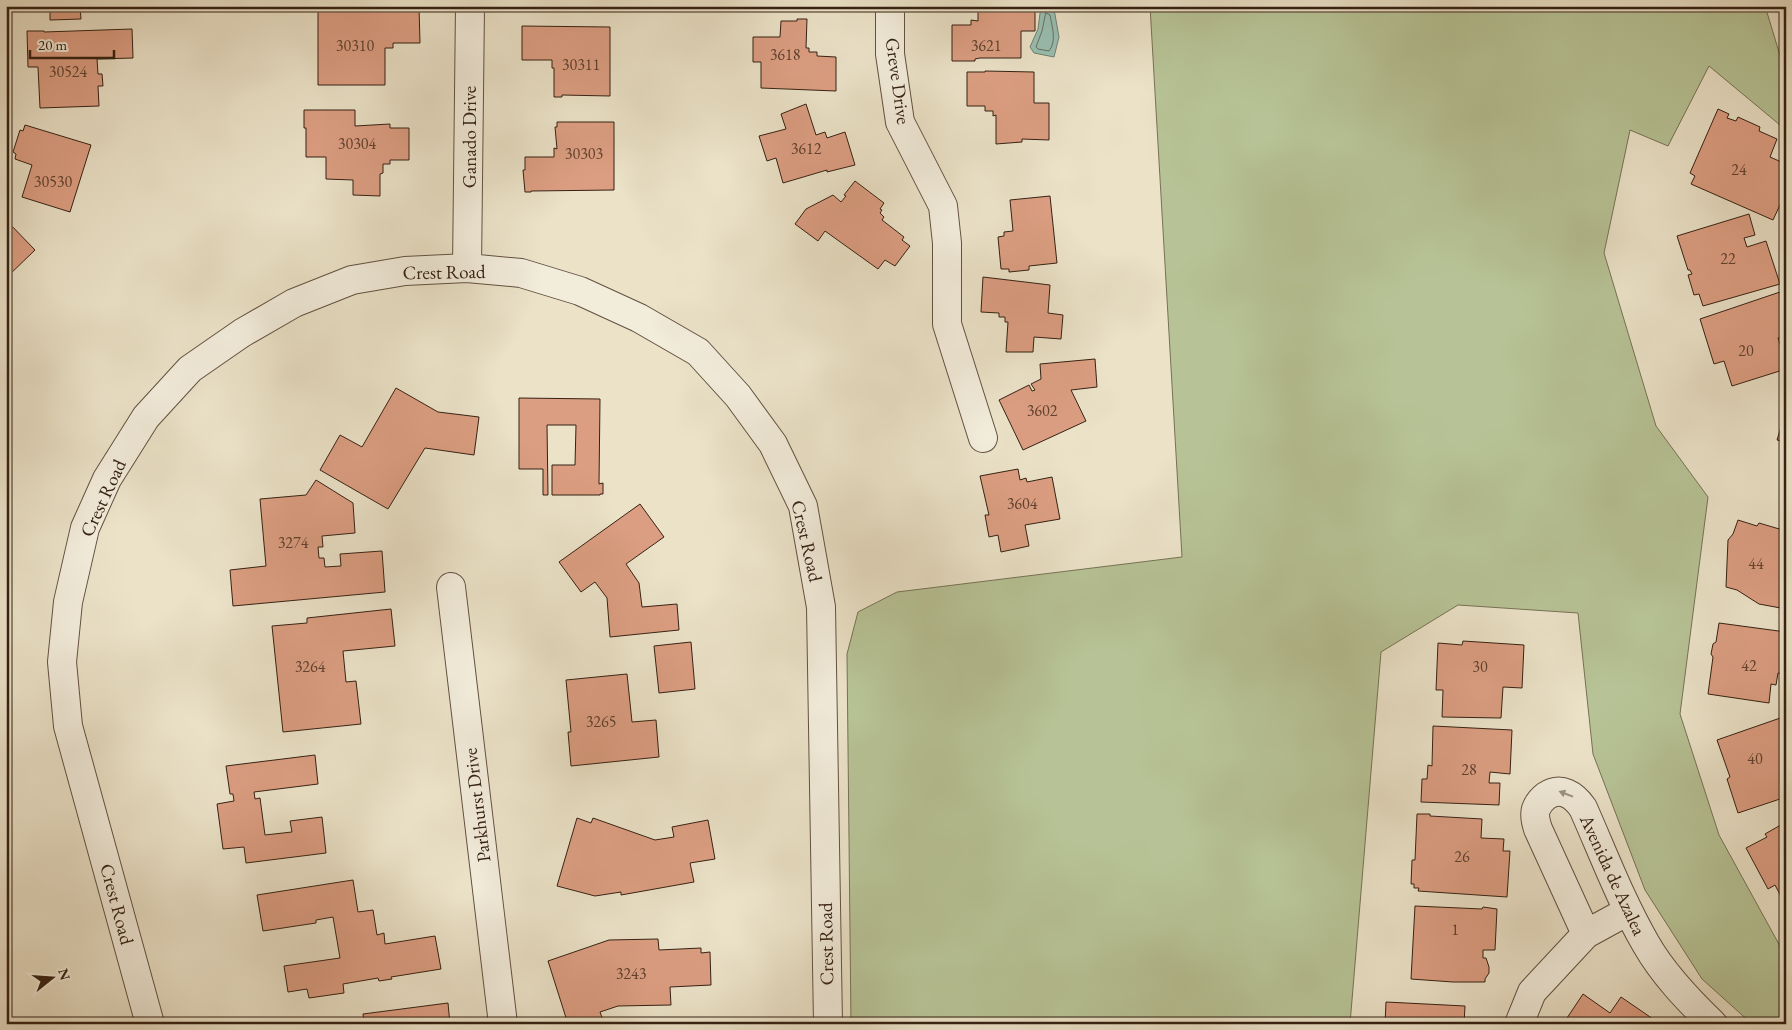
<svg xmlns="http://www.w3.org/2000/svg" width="1792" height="1030" viewBox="0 0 1792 1030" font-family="'EB Garamond',serif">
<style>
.green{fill:#b7c396;stroke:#767254}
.water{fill:#99bfb1;stroke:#718072}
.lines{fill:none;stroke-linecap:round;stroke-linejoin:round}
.shore{stroke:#677062;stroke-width:1}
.building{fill:#dc9e82;stroke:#352113}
.minor-casing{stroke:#625140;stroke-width:30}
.minor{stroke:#f2ecdb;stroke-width:28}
.oneway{fill:#9d9181}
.labels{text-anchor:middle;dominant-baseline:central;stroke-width:4;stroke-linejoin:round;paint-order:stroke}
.number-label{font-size:16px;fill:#5f402f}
.street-label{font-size:19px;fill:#352113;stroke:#f2ecdb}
</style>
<rect width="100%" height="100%" fill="#ebe2c8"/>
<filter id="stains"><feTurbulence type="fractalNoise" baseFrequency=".004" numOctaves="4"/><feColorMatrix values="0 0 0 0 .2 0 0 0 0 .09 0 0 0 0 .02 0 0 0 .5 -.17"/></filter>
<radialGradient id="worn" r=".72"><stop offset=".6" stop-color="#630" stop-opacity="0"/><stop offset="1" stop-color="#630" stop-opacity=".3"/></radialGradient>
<!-- green -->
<path class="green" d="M1150 6H1765L1786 75V130L1709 66 1668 146 1630 130 1604 253 1656 426 1708 497 1680 714 1719 835 1786 957V1024H1752L1702 979 1645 890 1593 754 1578 613 1458 605 1381 652 1350 1024H851L847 654 858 612 897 592 1182 557Z"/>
<!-- water -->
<path class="water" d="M1041 6 1054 9 1059 37 1054 57 1034 53 1030 47 1038 29Z"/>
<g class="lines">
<!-- shore -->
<path class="shore" d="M1046 13 1050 15C1052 27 1057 41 1049 51L1038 49 1036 47 1042 31Z"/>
</g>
<!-- building -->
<path class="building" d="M50 6H80L81 19 50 20Z
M978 6H1035V31H1021V58H980L975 59V61H952V25H971V20L978 21Z
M318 7H419L420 43H393V48H385V85H318Z
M797 19H807L806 48H809V52H817V56L836 57V91L761 88V62H753V37H780L781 21H797Z
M522 26 610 27V96L562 95V97H554V68H552V60H522Z
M132 29 133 58 97 59 98 74H102L103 86H98L99 106 40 108 38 67H28L27 31H44V32Z
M985 71 1034 72V103H1049V140L1022 139V142L996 144V115L993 116V111H985V106H967V72H985Z
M806 104 816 135 825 132 827 138 845 132 855 165 827 172V170L783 183 776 158 767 161 759 136 786 129 781 114Z
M1718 109 1729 114 1727 118 1736 121 1738 117 1760 127 1759 131 1777 139 1770 157 1786 164V192L1773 220 1691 184 1695 176 1690 173Z
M304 110H355V126L390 124V128H409V160H390V164H383V173L380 174V196L353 195V180L326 179V157H306V128H304Z
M557 122H614V190L531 191V192H525L523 170H525V157H554V148L557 149 555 127H557Z
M25 125 91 145 70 212 22 197 32 165 15 159 16 154 13 152 20 130 23 131Z
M855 181 884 203 880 209 882 210 880 213 884 217 882 220 904 237 902 240 910 246 895 266 885 260 878 269 825 231 818 241 795 224 806 209 833 195 841 202 846 196 844 195Z
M1050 196 1057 263 1029 266V270L1009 272V269H1001L998 237 1004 236V232L1013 231 1010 200Z
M1749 214 1755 235 1744 238 1747 247 1766 241 1780 284 1703 306 1699 294 1694 295 1688 275 1692 274 1690 270H1688L1677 236Z
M6 220 35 250 6 278Z
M983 277 1050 285 1048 313 1063 315 1061 339 1034 337 1033 352H1006L1008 322H1005V317H999V313L981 312Z
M1783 291 1786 299V336L1778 338 1786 363V369L1732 386 1724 361 1714 364 1700 319Z
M1095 359 1097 387 1071 390 1086 421 1023 450 999 400 1029 385 1032 391 1035 390 1031 384 1041 379 1040 364Z
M396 388 438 412 479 417 474 455 425 448 388 509 320 470 340 435 362 447Z
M519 398 600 399 599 484 603 483V494H600V495H552V465H575L576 425H547L548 495H543V469H519Z
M1786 411V442L1777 440Z
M1018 469 1020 480 1026 478 1027 482 1052 477 1060 519 1025 525 1029 546 1001 552 998 535 989 537 985 515H989L980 476Z
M316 480 353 503 355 533 322 536 323 547H318L319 558H324L325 567 341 566 340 554 382 551 385 592 233 606 230 570 266 566 260 499 306 495Z
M640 504 664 537 626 564 639 583 642 607 677 604 679 630 610 637 607 598 595 582 581 592 559 562Z
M1738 520 1757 526 1759 523 1786 531V609L1759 604 1737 590 1726 587 1728 540 1733 534Z
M391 609 395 646 343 651 346 682 356 681 361 724 283 732 272 626 307 623V618Z
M1719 623 1786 632V674L1778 673 1776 685 1771 684 1769 703 1708 694 1713 657 1711 654 1713 644 1716 642Z
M1463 641 1524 645 1522 688 1503 687 1501 718 1442 717 1443 690H1436L1438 643 1462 645Z
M691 642 695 689 659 693 654 646Z
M627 674 632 722 656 720 659 757 571 766 568 732H571L566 680Z
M1786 716V797L1738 813 1727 779 1730 777 1717 740Z
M1433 726 1512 730 1510 774 1490 772 1489 783H1500L1499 805 1421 802 1422 779H1427L1428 765 1432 766Z
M315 755 318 784 254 792 255 799 260 798 265 835 292 832 290 821 322 817 326 853 246 863 244 847 223 849 217 804 234 801 233 794H230L226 766Z
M1417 814H1430V816L1482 819 1481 838 1504 839 1503 851H1510L1507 897 1418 891 1419 888H1414V884H1411L1412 860H1415Z
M577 818 591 823 593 818 655 840 674 837 672 827 708 820 715 859 690 863 694 882 621 895V892L595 896 557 886Z
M1786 822V906L1775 885 1768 889 1746 848 1767 837 1765 834Z
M353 880 358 912 373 910 377 935 384 933 385 944 435 936 441 969 391 977 392 979 379 981 378 978 343 984 344 993 309 998 307 989 288 992 284 966 340 958 333 917 316 920V923L263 931 257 895Z
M1415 906 1482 909 1483 907 1497 909 1495 950H1483V958H1486L1489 967V973L1485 979V982H1453L1411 979Z
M658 939 659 950 701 948V953L710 952 711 985 670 987 671 1005 618 1006 600 1012 604 1023 568 1024 548 961 609 940Z
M1583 994 1610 1013 1621 997 1656 1021 1654 1024H1563Z
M1386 1002 1465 1006 1464 1024H1385Z
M448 1003 450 1024H364L363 1014Z"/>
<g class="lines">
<!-- minor casing -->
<g class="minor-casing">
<path id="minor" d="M890 6V54L900 122 943 206 947 243V324L983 438
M467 268 470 6
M451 587 503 1024
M1586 934 1538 829C1536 823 1534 815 1536 809 1538 804 1542 799 1546 796 1561 786 1574 795 1583 808 1603 853 1621 901 1646 944 1663 974 1688 1000 1713 1024
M150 1024 68 726 62 662 68 602 85 528 107 479 146 417 190 369 242 333 294 303 352 280 405 271 467 268 521 273 580 291 639 318 698 352 738 396 773 444 803 506 821 607 828 1024
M1519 1024 1532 992 1586 934 1628 911"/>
</g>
<!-- minor -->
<use href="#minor" class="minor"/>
</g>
<!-- one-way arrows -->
<defs><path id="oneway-solid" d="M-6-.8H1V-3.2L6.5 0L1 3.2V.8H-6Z" transform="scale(1.25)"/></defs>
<use class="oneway" href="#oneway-solid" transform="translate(1566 794) rotate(-159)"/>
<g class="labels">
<!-- number labels -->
<g class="number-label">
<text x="355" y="45">30310</text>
<text x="986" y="45">3621</text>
<text x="785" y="54">3618</text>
<text x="581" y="64">30311</text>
<text x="68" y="71">30524</text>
<text x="357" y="143">30304</text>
<text x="806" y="148">3612</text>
<text x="584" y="153">30303</text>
<text x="1739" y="169">24</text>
<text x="53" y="181">30530</text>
<text x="1728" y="258">22</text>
<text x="1746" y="350">20</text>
<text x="1042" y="410">3602</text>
<text x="1022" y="503">3604</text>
<text x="293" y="542">3274</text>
<text x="1756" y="563">44</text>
<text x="1749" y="665">42</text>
<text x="310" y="666">3264</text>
<text x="1480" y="666">30</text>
<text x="601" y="721">3265</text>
<text x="1755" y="758">40</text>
<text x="1469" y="769">28</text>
<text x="1462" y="856">26</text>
<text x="1455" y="929">1</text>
<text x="631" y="973">3243</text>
</g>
<!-- street labels -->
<g class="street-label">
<text transform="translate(898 81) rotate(82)">Greve Drive</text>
<text transform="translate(469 137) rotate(-90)">Ganado Drive</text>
<text transform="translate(444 272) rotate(-1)">Crest Road</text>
<text transform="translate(103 498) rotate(-65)">Crest Road</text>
<text transform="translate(807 541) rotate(77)">Crest Road</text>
<text transform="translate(477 805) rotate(-97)">Parkhurst Drive</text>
<text transform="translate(1613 875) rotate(65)">Avenida de Azalea</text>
<text transform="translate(117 904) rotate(75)">Crest Road</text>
<text transform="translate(826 944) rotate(-91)">Crest Road</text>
</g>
</g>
<!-- margin -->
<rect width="1792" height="1030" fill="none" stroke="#ebe2c8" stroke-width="25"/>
<rect x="8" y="8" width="1777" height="1015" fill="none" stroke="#352113" stroke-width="2.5"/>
<rect x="12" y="12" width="1767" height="1005" fill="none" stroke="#352113"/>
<!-- north arrow -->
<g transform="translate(52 978) rotate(73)" stroke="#f2ecdb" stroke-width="4" paint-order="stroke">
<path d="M0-4L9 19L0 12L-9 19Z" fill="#352113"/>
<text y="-8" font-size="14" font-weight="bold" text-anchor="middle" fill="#352113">N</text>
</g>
<!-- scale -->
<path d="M30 50v8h84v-8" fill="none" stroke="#352113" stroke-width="2.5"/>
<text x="38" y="50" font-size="15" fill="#352113" stroke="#f2ecdb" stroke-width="4" paint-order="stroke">20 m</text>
<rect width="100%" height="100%" filter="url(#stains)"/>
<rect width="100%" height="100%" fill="url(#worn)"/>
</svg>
